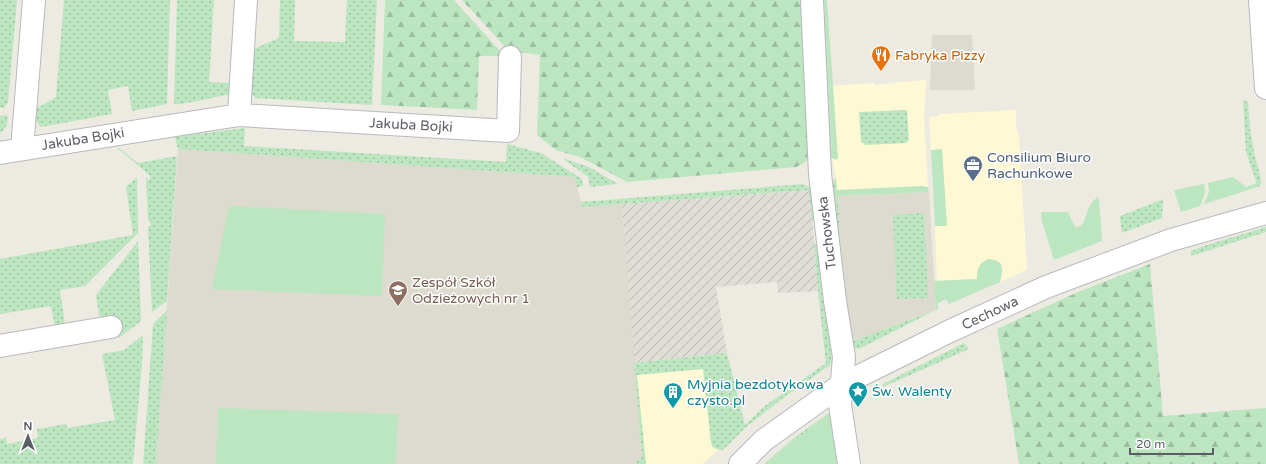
<svg xmlns="http://www.w3.org/2000/svg" width="1266" height="464" viewBox="0 0 1266 464" font-family="'Varela Round',sans-serif">
<style>
.commercial{fill:#fff8d5}
.industrial{fill:url(#industrial-furrows)}
.education{fill:#dddad0}
.grass{fill:url(#grass-dots)}
.forest{fill:url(#forest-firs)}
.garden{fill:#bce6bf}
.lines{fill:none;stroke-linecap:round;stroke-linejoin:round}
.minor-casing{stroke:#b7b9be;stroke-width:24}
.tertiary-casing{stroke:#b7b9be;stroke-width:24}
.minor{stroke:#fff;stroke-width:22}
.tertiary{stroke:#fff;stroke-width:22}
.labels{text-anchor:middle;dominant-baseline:central;stroke-width:3;stroke-linejoin:round;paint-order:stroke}
.food-label{font-size:14px;fill:#c56008;stroke:#fff;text-anchor:start}
.street-label{font-size:14px;fill:#5a5d63;stroke:#fff}
.service-label{font-size:14px;fill:#4e5e75;stroke:#fff;text-anchor:start}
.education-label{font-size:14px;fill:#785e54;stroke:#fff;text-anchor:start}
.culture-label{font-size:14px;fill:#0d838f;stroke:#fff;text-anchor:start}
</style>
<defs>
<pattern id="industrial-furrows" width="10" height="10" patternUnits="userSpaceOnUse"><rect width="10" height="10" fill="#deddd6"/><path d="M-1 1l2-2M0 10L10 0M9 11l2-2" fill="none" stroke="#b7b6b1"/></pattern>
<pattern id="grass-dots" width="8" height="8" patternUnits="userSpaceOnUse"><rect width="8" height="8" fill="#bce6bf"/><path d="M2 2h.1M6 6h.1" fill="none" stroke="#9cbe9f" stroke-width="1.8" stroke-linecap="round"/></pattern>
<pattern id="forest-firs" width="22" height="20" patternUnits="userSpaceOnUse"><rect width="22" height="20" fill="#bce6bf"/><path d="M5 1l3.5 6h-7zM16 11l3.5 6h-7z" fill="#9cbe9f"/></pattern>
</defs>
<rect width="100%" height="100%" fill="#edebe1"/>
<!-- commercial -->
<path class="commercial" d="M926 80 924 117 928 187 837 190 836 178 832 158 828 86 874 83V85L889 84V83Z
M1016 110V126L1019 136 1027 270 1000 282 1003 270 977 271V279L937 281 935 226H947L942 149 931 150 929 117 938 116 939 114Z
M727 353 744 425 703 464H642L634 363Z"/>
<!-- industrial -->
<path class="industrial" d="M810 190 818 291 778 293 777 282 716 287 727 353 634 363 622 204Z"/>
<!-- education -->
<path class="education" d="M932 35H972L975 90H930Z
M178 149 575 177 582 207 622 204 642 458 634 464H156Z
M929 192 936 310 856 340 851 335 842 260 837 196Z"/>
<!-- grass -->
<path class="grass" d="M0 0H17L8 102 4 108H0Z
M64 0H170L167 104 132 111 128 86 108 90 112 114 41 127 35 120 34 110 56 97Z
M177 0H214L209 82 231 83V94L182 104H174Z
M280 0H295L294 41 345 42 347 0H377L372 105 255 98 251 91 252 50 279 38Z
M821 0H824L832 158 829 157Z
M1243 100 1248 102 1250 128 1255 157 1261 178V184L1258 187 1246 152Z
M907 110 909 140 906 143 865 145 861 141 859 112Z
M7 115C9 122 6 129 0 133V116Z
M245 128 244 146 506 162 507 144 541 153 582 179 583 186 577 187 575 177 178 149 175 137Z
M117 148H119L138 163 177 156 167 301 152 312 148 226H151L150 221H148L146 176 147 180 150 179 149 174H146V172Z
M562 158 589 167 618 184 590 187 588 177Z
M137 177 138 233 85 286 60 290 65 324 55 327 51 306 0 314V259L133 235 126 187Z
M836 178 842 260 851 335 856 340 936 310 859 349 855 348 851 344 831 183Z
M803 184 813 189 815 220 812 221 809 190 582 207 581 202Z
M1163 199 1162 218 1122 233 1120 216Z
M924 213 928 298 897 299 893 215Z
M1266 227V232L1191 256V251L1207 245Z
M138 241 141 321 119 338 99 315 96 295Z
M814 243 817 244 832 361 830 365 786 396 746 427 723 450 716 449 712 446 711 442 703 369 637 375 646 464H634L642 457 634 363 727 353 745 425 766 405 826 363 818 291Z
M167 310 156 464H143L153 324Z
M143 335 142 363 133 464H0V439L6 438 7 444 38 438 37 429 66 424 67 428 115 420 102 354 124 350Z
M964 343 969 349 883 387V384Z
M830 412H831L794 441 768 464H764L794 438Z"/>
<!-- forest -->
<path class="forest" d="M385 0H454L501 52 499 56H479L477 110 381 105Z
M462 0H801L809 157 804 163 796 167 627 182 582 158 556 150 537 135 540 55 509 51Z
M1150 264 1163 416 1266 408V464H1019L997 329 1078 292Z"/>
<!-- garden -->
<path class="garden" d="M824 0H827L838 158 836 160 832 158Z
M942 149 947 226H935L931 150Z
M1233 177 1246 187 1257 183 1258 187 1204 204 1209 192 1208 183Z
M1204 184 1205 193 1200 206 1181 212 1174 190Z
M923 186 928 187 929 192 837 196V190Z
M1099 197 1102 241 1054 260 1042 222 1041 212H1068L1075 227 1081 226C1088 217 1087 202 1099 197Z
M229 206 385 214 382 296 212 289Z
M988 259C1005 260 1003 269 1000 282L949 304 946 299 937 304 939 308 936 310 934 281 977 279C977 269 978 264 988 259Z
M218 408 398 414 396 464H216Z
M831 412 839 464H768L794 441Z"/>
<g class="lines">
<!-- minor casing -->
<g class="minor-casing">
<path id="minor" d="M812 0 820 174 835 301 844 357 840 405 849 464
M1260 0 1266 88
M239 115 246 0
M22 149 34 0
M0 153 239 115 508 131 510 57
M0 346 111 327"/>
</g>
<!-- tertiary casing -->
<g class="tertiary-casing">
<path id="tertiary" d="M740 464 764 440 841 385 948 332 1046 287 1171 240 1266 213"/>
</g>
<!-- minor -->
<use href="#minor" class="minor"/>
<!-- tertiary -->
<use href="#tertiary" class="tertiary"/>
</g>
<!-- icons -->
<defs>
<g id="restaurant-pin" transform="scale(1)"><path d="M0 17L-7.5 6A9.5 9.5 0 1 1 7.5 6Z" fill="#e8710a" stroke="#fff"/><path d="M-5-6h1v4h1v-4h1v4h1v-4h1v5L-1.5 .5V6h-2V.5L-5-1ZM5-6V6H3V1.5H1.5Q1.5-4 5-6Z" fill="#fff"/></g>
<g id="office-pin" transform="scale(1)"><path d="M0 17L-7.5 6A9.5 9.5 0 1 1 7.5 6Z" fill="#5c6f8a" stroke="#fff"/><path d="M-6-3h4V-5.5h4V-3h4V5H-6ZM-1-4.5V-3h2v-1.5ZM-6 0V1H6V0Z" fill="#fff"/></g>
<g id="school-pin" transform="scale(1)"><path d="M0 17L-7.5 6A9.5 9.5 0 1 1 7.5 6Z" fill="#8d6e63" stroke="#fff"/><path d="M0-5L7-2L0 1L-7-2ZM-4 1L0 2.5L4 1V4Q0 6-4 4Z" fill="#fff"/></g>
<g id="sight-pin" transform="scale(1)"><path d="M0 17L-7.5 6A9.5 9.5 0 1 1 7.5 6Z" fill="#0f9aa8" stroke="#fff"/><path d="M0-6L1.8-2.2L6-1.7L2.9 1.2L3.7 5.4L0 3.3L-3.7 5.4L-2.9 1.2L-6-1.7L-1.8-2.2Z" fill="#fff"/></g>
<g id="building-pin" transform="scale(1)"><path d="M0 17L-7.5 6A9.5 9.5 0 1 1 7.5 6Z" fill="#0f9aa8" stroke="#fff"/><path d="M-4-6H4V6H1V3H-1V6H-4ZM-2.5-4.3h1.7v1.8h-1.7ZM.8-4.3h1.7v1.8H.8ZM-2.5-1h1.7V.8h-1.7ZM.8-1h1.7V.8H.8Z" fill="#fff"/></g>
</defs>
<g fill-rule="evenodd">
<use href="#restaurant-pin" x="881" y="55"/>
<use href="#office-pin" x="973" y="165"/>
<use href="#school-pin" x="398" y="290"/>
<use href="#sight-pin" x="858" y="391"/>
<use href="#building-pin" x="673" y="392"/>
</g>
<g class="labels">
<!-- food labels -->
<g class="food-label">
<text x="895" y="55">Fabryka Pizzy</text>
</g>
<!-- street labels -->
<g class="street-label">
<text transform="translate(411 125) rotate(3)">Jakuba Bojki</text>
<text transform="translate(83 139) rotate(-9)">Jakuba Bojki</text>
<text transform="translate(827 233) rotate(-97)">Tuchowska</text>
<text transform="translate(990 313) rotate(-25)">Cechowa</text>
</g>
<!-- service labels -->
<g class="service-label">
<text x="987" y="157">Consilium Biuro<tspan x="987" dy="16">Rachunkowe</tspan></text>
</g>
<!-- education labels -->
<g class="education-label">
<text x="412" y="282">Zespół Szkół<tspan x="412" dy="16">Odzieżowych nr 1</tspan></text>
</g>
<!-- culture labels -->
<g class="culture-label">
<text x="687" y="384">Myjnia bezdotykowa<tspan x="687" dy="16">czysto.pl</tspan></text>
<text x="872" y="391">Św. Walenty</text>
</g>
</g>
<!-- north arrow -->
<g transform="translate(28 436)" stroke="#ffffff" stroke-width="3" paint-order="stroke">
<path d="M0-3L7 15L0 10L-7 15Z" fill="#5a5d63"/>
<text y="-6" font-size="11" font-weight="bold" text-anchor="middle" fill="#5a5d63">N</text>
</g>
<!-- scale -->
<path d="M1130 448v6h83v-6" fill="none" stroke="#5a5d63" stroke-width="2"/>
<text x="1136" y="448" font-size="12" fill="#5a5d63" stroke="#ffffff" stroke-width="3" paint-order="stroke">20 m</text>
</svg>
